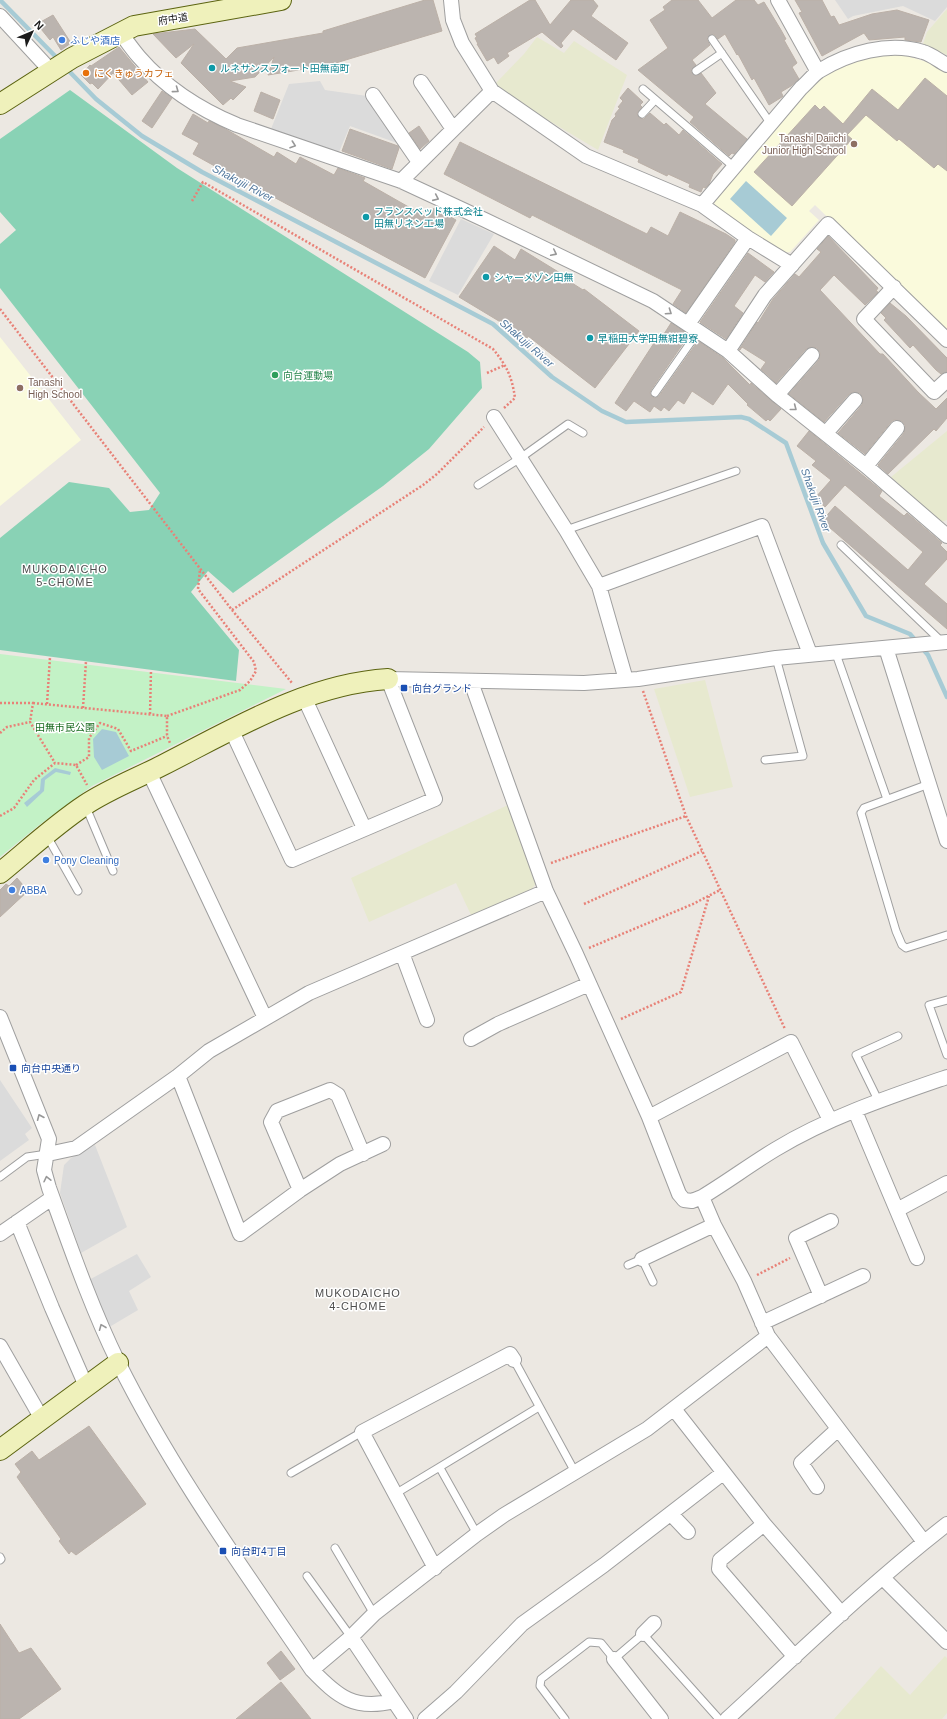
<svg xmlns="http://www.w3.org/2000/svg" width="947" height="1719" viewBox="0 0 947 1719" font-family="Helvetica,'Noto Sans JP',sans-serif">
<style>
.education{fill:#fafadc}
.farmland{fill:#e7e9cf}
.park{fill:#c3f2c6}
.pitch{fill:#89d2b5}
.parking{fill:#dbdbdb}
.water{fill:#a7cbd5}
.lines{fill:none;stroke-linecap:round;stroke-linejoin:round}
.stream{stroke:#a7cbd5;stroke-width:4.5}
.building{fill:#bbb4af;stroke:#bbb0a7}
.lane-casing{stroke:#9f9f9f;stroke-width:9}
.street-casing{stroke:#9f9f9f;stroke-width:16}
.secondary-casing{stroke:#5c6411;stroke-width:22}
.path{stroke:#e88177;stroke-width:2.5;stroke-dasharray:2 2;stroke-linecap:butt}
.lane{stroke:#fff;stroke-width:7}
.street{stroke:#fff;stroke-width:14}
.secondary{stroke:#eff1bb;stroke-width:20}
.oneway{stroke:#989898}
.shop-dot{fill:#3f7fe0;stroke:#fff;stroke-width:1.5}
.culture-dot{fill:#0f9aa8;stroke:#fff;stroke-width:1.5}
.food-dot{fill:#e8710a;stroke:#fff;stroke-width:1.5}
.education-dot{fill:#8d6e63;stroke:#fff;stroke-width:1.5}
.leisure-dot{fill:#2e9e5b;stroke:#fff;stroke-width:1.5}
.transit-dot{fill:#1a4fb4;stroke:#fff;stroke-width:1.5}
.labels{text-anchor:middle;dominant-baseline:central;stroke-width:3;stroke-linejoin:round;paint-order:stroke}
.street-label{font-size:10px;fill:#1b1b1b;stroke:#fff}
.shop-label{font-size:10px;fill:#366cbe;stroke:#fff;text-anchor:start}
.culture-label{font-size:10px;fill:#0d838f;stroke:#fff;text-anchor:start}
.food-label{font-size:10px;fill:#c56008;stroke:#fff;text-anchor:start}
.education-label{font-size:10px;fill:#785e54;stroke:#fff;text-anchor:end}
.leisure-label{font-size:10px;fill:#27864d;stroke:#fff;text-anchor:start}
.transit-label{font-size:10px;fill:#164399;stroke:#fff;text-anchor:start}
.park-label{font-size:10px;fill:#186b1e;stroke:#fff}
.water-label{font-size:11px;font-style:italic;fill:#547a9f;stroke:#fff}
.neighbourhood-label{font-size:11px;letter-spacing:1px;fill:#4e4e4e;stroke:#fff}
</style>
<rect width="100%" height="100%" fill="#ece8e2"/>
<!-- education -->
<path class="education" d="M877 54 903 55 927 62 947 73V333L815 205 809 211 819 220 790 252 779 253 715 209 714 198 808 90 830 71 845 62Z
M0 337 81 440 0 506Z"/>
<!-- farmland -->
<path class="farmland" d="M947 9V55L923 44 927 32Z
M537 37 564 53 574 41 627 75 598 150 506 95 496 83 524 54Z
M947 431V520L941 522 891 477Z
M705 680 733 787 690 797 654 689Z
M508 805 536 883 532 889 471 915 456 883 369 922 351 878Z
M945 1656 947 1658V1713L942 1719H834L881 1666 910 1695Z"/>
<!-- park -->
<path class="park" d="M0 654 286 689 92 786 38 826 0 857Z"/>
<!-- pitch -->
<path class="pitch" d="M70 90 177 168 468 352 480 362 482 388 429 449 383 486 233 593 208 571 191 592 239 650 236 681 0 650V538L69 482 109 488 130 512 149 510 160 493 0 288V244L16 230 0 212V139Z"/>
<!-- parking -->
<path class="parking" d="M835 0H947V7L935 21 903 6 853 16 848 19Z
M320 81 325 90 367 96 397 143 350 126 339 152 271 129 289 84Z
M461 219 494 234 458 295 429 281Z
M0 1080 32 1128 25 1134 29 1140 0 1161Z
M95 1145 127 1227 81 1253 60 1193 64 1165 71 1158Z
M137 1254 151 1277 129 1291 138 1310 106 1329 87 1281Z"/>
<!-- water -->
<path class="water" d="M746 181 787 218 771 236 730 199Z
M102 729 116 732 129 756 102 770 94 757 93 739Z
M55 768 71 772 70 775 56 772 45 780 44 791 27 807 24 803 40 790 41 779Z"/>
<g class="lines">
<!-- stream -->
<path class="stream" d="M0 0 59 60
M65 67 96 99 142 136 202 172 493 324 552 377 602 411 626 422 741 417 749 419 786 443 823 543 866 616 910 634 928 655 947 697"/>
</g>
<!-- building -->
<path class="building" d="M425 0H433L442 31 329 65 268 75 274 57 255 77 230 81 246 87 233 100 231 98 223 105 181 63 194 44 176 58 153 34 195 29 226 59 237 48 323 33V31Z
M530 0H535L550 25 571 0H593L598 6 591 16 628 43 616 60 573 29 561 43 563 46 561 48 542 32 507 53 509 56 498 64 494 57 487 61 477 44H478L475 38 477 37 475 34Z
M672 0H698L712 18 736 0H754L758 5 764 2 781 30 786 39 784 40 797 63 792 67 799 79 791 86 781 92 783 96 782 97 769 105 754 78 752 80 738 54 737 55 725 34 718 39 714 34 708 37 707 40 710 45 692 60 696 65 692 69 691 72 696 76 701 73 716 93 705 104 747 139 734 154 732 153 729 156 690 122 694 117 638 70 668 48 650 20 665 10 663 7Z
M795 0H822L831 17 834 16 839 25 872 14 897 10 929 20 921 42 905 40V37L869 40 864 33 822 56 799 13 802 12Z
M53 15 71 43 61 50 53 37 50 40 37 24Z
M119 47 148 82 132 95 113 73 98 89 92 83 90 84 81 75 90 65 91 66Z
M925 78 947 96V171L938 164 934 168 899 139 897 141 866 115 847 135 852 139 792 206 754 172 815 105 820 110 824 106 843 124 872 89 898 110Z
M628 88 643 102 640 105 642 107 637 113 639 118 644 119 650 113 664 125 666 123 679 135 683 130 722 164 713 174 709 184 705 188 703 187 701 192 689 187 690 184 668 174 667 176 638 162 639 159 623 152 624 150 604 142 612 120 616 116 615 114 620 108 618 107 623 101 620 98Z
M162 91 172 98 152 128 142 121Z
M261 92 280 100 273 119 254 111Z
M193 114 208 123 209 121 222 127 274 157 277 152 296 164 300 157 334 175 338 168 365 178 363 181 428 218 434 208 456 220 425 278 268 194 267 195 193 154 199 143 182 134Z
M419 126 429 141 420 149 409 133Z
M350 129 398 146 399 148 392 169 342 151Z
M460 142 647 234 651 227 668 236 680 212 726 234 735 240V242L686 313 673 304 682 290 532 215 530 218 444 174Z
M828 236 878 288 876 291 878 292 865 305 834 275 820 290 880 354H883L918 392 936 409 947 398V418L936 431 934 429 888 474 878 465 904 433 905 425 902 421 894 420 891 422 865 454 838 433 862 405 863 398 860 393 853 392 849 394 824 422 789 394 819 360 820 353 817 348 813 347 806 349 776 383 761 369 766 362 742 347 740 350H739L757 322 758 323 773 299 795 274 799 277 821 252 817 249Z
M494 246 515 260 521 249 565 276 564 278 583 290 584 289 639 331 595 388 528 336 527 338 459 297Z
M748 253 774 272 765 282 755 275 734 306 743 313 726 339 700 322Z
M890 303 906 316 947 358V372L941 374 936 370 913 345 910 348 884 320 886 318 881 313Z
M671 323 689 335 651 390 650 393 652 397 655 398 659 396 698 341 723 358 750 385 751 383 781 409 770 421 768 419 766 421 747 405 748 404 728 384 713 405 692 391 684 404 678 400 669 411 664 407 661 411 654 406 650 412 634 401 626 411 615 403 654 343 657 345Z
M809 431 882 491 879 496 904 516 907 513 942 543 940 545 947 552V559L924 584 947 604V629L822 521 835 506 908 570 923 552 845 485 825 507 815 498 831 480 812 465 816 461 797 446Z
M17 878 28 891 0 917V890L6 884 9 886Z
M89 1426 146 1504 76 1555 71 1551 69 1554 59 1541 61 1539 17 1477 21 1472 15 1464 32 1451 39 1460Z
M0 1624 19 1653 31 1648 61 1689 19 1719H0Z
M281 1651 295 1669 280 1680 267 1663Z
M281 1682 311 1719H236Z"/>
<g class="lines">
<!-- lane casing -->
<g class="lane-casing">
<path id="lane" d="M712 39 771 124
M696 71 722 53
M643 89 734 167
M642 114 655 100
M655 393 698 332
M478 485 519 459 568 424 583 433
M566 530 736 471
M841 545 942 642
M835 651 887 799
M765 760 803 756 776 658
M929 784 864 808 861 813 896 931 902 945 906 948 947 935
M86 807 113 871
M47 836 78 891
M947 1000 929 1005 947 1055
M878 1100 856 1055 898 1036
M0 1177 27 1157 47 1154
M628 1265 642 1259 653 1282
M514 1360 575 1472
M440 1468 477 1534
M291 1473 362 1432
M395 1494 539 1407
M335 1548 374 1614
M0 1557 1 1559 0 1560
M307 1576 351 1637
M565 1719 540 1686 541 1679 589 1642 601 1643 614 1659 643 1634 719 1719"/>
</g>
<!-- street casing -->
<g class="street-casing">
<path id="street" d="M451 0 453 20 462 43 492 91 586 156 702 205 748 238 792 265
M778 0 818 72
M0 16 51 71
M120 32C126 40 132 49 139 57 165 87 201 110 237 125L401 181 485 220 653 301 728 351 777 395 866 466 947 536
M421 82 453 129
M373 95 419 162
M401 181 492 91
M702 205 801 88C807 83 813 75 819 71 848 53 889 41 923 52 931 54 939 61 947 65
M894 287 864 319 934 392 947 380
M688 324 748 238
M728 351 765 295 828 224 947 340
M777 395 812 355
M494 417 566 530 599 586 626 680
M826 433 855 400
M866 466 897 428
M599 586 762 526 810 654
M886 648 947 841
M471 682 546 891 576 954 649 1117 679 1194 684 1200 692 1201 702 1197C727 1182 751 1164 776 1149 829 1117 889 1097 947 1077
M304 697 364 828
M232 731 292 860 435 799 388 679 584 683 638 679 776 658 947 642
M149 772 265 1018
M402 953 427 1020
M0 1017 49 1139 44 1170 49 1188C70 1246 91 1307 118 1362 172 1471 244 1570 312 1670 338 1697 355 1711 394 1701
M471 1039 498 1024 589 984
M178 1076 240 1234 300 1190 340 1164 383 1144
M855 1111 917 1258
M649 1117 791 1042 830 1120
M48 1154 76 1148 178 1076 209 1051 309 993 546 891
M300 1190 271 1122 277 1111 330 1090 338 1095 363 1154
M702 1197 714 1225 744 1281 768 1336 924 1542
M897 1210 947 1183
M17 1222 52 1308 86 1386
M0 1234 52 1198
M642 1259 714 1225
M821 1296 796 1238 831 1221
M762 1323 863 1276
M0 1346 42 1419
M674 1409 764 1524 842 1614
M817 1487 801 1463 838 1429
M671 1514 688 1532
M764 1524 720 1560 719 1569 795 1657
M435 1568 362 1432 510 1354 514 1360
M883 1578 947 1642
M643 1634 654 1623
M351 1637 406 1719
M614 1659 661 1719
M312 1670 351 1637 374 1614 477 1534 504 1515 647 1429 768 1336
M425 1719 456 1692 522 1624 604 1565 723 1473
M727 1719C799 1653 870 1584 947 1524"/>
</g>
<!-- secondary casing -->
<g class="secondary-casing">
<path id="secondary" d="M0 104 72 58 134 26 281 0
M0 873C28 850 55 825 85 805 109 789 138 778 163 765 234 729 307 684 388 679
M0 1450 118 1363"/>
</g>
<!-- path -->
<path class="path" d="M192 201 203 182 493 349C507 366 512 377 515 398L504 408
M0 309 232 610 292 683
M487 373 505 365
M232 610 423 485 437 474 484 427
M643 691 686 816 785 1029
M0 703H33L30 722
M33 703 167 716V736L170 743
M47 704 50 657
M83 708 86 661
M150 714 151 670
M167 716 240 690 250 681 256 671 254 662 198 589 200 569
M0 733 7 727 30 722 55 763
M76 765 89 757V738L100 723 118 729 131 751 167 736
M0 816 14 808 34 780 55 763 76 765 87 785
M551 863 686 816
M584 904 702 851
M589 948 693 904 720 890
M621 1019 681 992 709 896
M757 1275 790 1258"/>
<!-- lane -->
<use href="#lane" class="lane"/>
<!-- street -->
<use href="#street" class="street"/>
<!-- secondary -->
<use href="#secondary" class="secondary"/>
</g>
<!-- one-way arrows -->
<defs><path id="oneway-chevron" d="M-2-3.5L2.5 0L-2 3.5" fill="none" stroke-width="1.6" stroke-linecap="round" stroke-linejoin="round"/></defs>
<g class="oneway">
<use href="#oneway-chevron" transform="translate(176 90) rotate(36)"/>
<use href="#oneway-chevron" transform="translate(293 145) rotate(19)"/>
<use href="#oneway-chevron" transform="translate(436 198) rotate(24)"/>
<use href="#oneway-chevron" transform="translate(554 253) rotate(26)"/>
<use href="#oneway-chevron" transform="translate(669 312) rotate(34)"/>
<use href="#oneway-chevron" transform="translate(794 408) rotate(38)"/>
<use href="#oneway-chevron" transform="translate(40 1117) rotate(-113)"/>
<use href="#oneway-chevron" transform="translate(47 1179) rotate(-103)"/>
<use href="#oneway-chevron" transform="translate(102 1327) rotate(-112)"/>
</g>
<!-- markers -->
<g class="shop-dot">
<circle cx="62" cy="40" r="4"/>
<circle cx="46" cy="860" r="4"/>
<circle cx="12" cy="890" r="4"/>
</g>
<g class="culture-dot">
<circle cx="212" cy="68" r="4"/>
<circle cx="366" cy="217" r="4"/>
<circle cx="486" cy="277" r="4"/>
<circle cx="590" cy="338" r="4"/>
</g>
<circle class="food-dot" cx="86" cy="73" r="4"/>
<g class="education-dot">
<circle cx="854" cy="144" r="4"/>
<circle cx="20" cy="388" r="4"/>
</g>
<circle class="leisure-dot" cx="275" cy="375" r="4"/>
<g class="transit-dot">
<rect x="400" y="684" width="8" height="8" rx="2"/>
<rect x="9" y="1064" width="8" height="8" rx="2"/>
<rect x="219" y="1547" width="8" height="8" rx="2"/>
</g>
<g class="labels">
<!-- street labels -->
<g class="street-label">
<text transform="translate(173 19) rotate(-9)">府中道</text>
</g>
<!-- shop labels -->
<g class="shop-label">
<text x="70" y="40">ふじや酒店</text>
<text x="54" y="860">Pony Cleaning</text>
<text x="20" y="890">ABBA</text>
</g>
<!-- culture labels -->
<g class="culture-label">
<text x="220" y="68">ルネサンスフォート田無南町</text>
<text x="374" y="211">フランスベッド株式会社<tspan x="374" dy="12">田無リネン工場</tspan></text>
<text x="494" y="277">シャーメゾン田無</text>
<text x="598" y="338">早稲田大学田無紺碧寮</text>
</g>
<!-- food labels -->
<g class="food-label">
<text x="94" y="73">にくきゅうカフェ</text>
</g>
<!-- education labels -->
<g class="education-label">
<text x="846" y="138">Tanashi Daiichi<tspan x="846" dy="12">Junior High School</tspan></text>
<text x="28" y="382" text-anchor="start">Tanashi<tspan x="28" dy="12">High School</tspan></text>
</g>
<!-- leisure labels -->
<g class="leisure-label">
<text x="283" y="375">向台運動場</text>
</g>
<!-- transit labels -->
<g class="transit-label">
<text x="412" y="688">向台グランド</text>
<text x="21" y="1068">向台中央通り</text>
<text x="231" y="1551">向台町4丁目</text>
</g>
<!-- park labels -->
<g class="park-label">
<text x="65" y="727">田無市民公園</text>
</g>
<!-- water labels -->
<g class="water-label">
<text transform="translate(243 183) rotate(28)">Shakujii River</text>
<text transform="translate(527 343) rotate(41)">Shakujii River</text>
<text transform="translate(816 500) rotate(70)">Shakujii River</text>
</g>
<!-- neighbourhood labels -->
<g class="neighbourhood-label">
<text x="65" y="569">MUKODAICHO<tspan x="65" dy="13">5-CHOME</tspan></text>
<text x="358" y="1293">MUKODAICHO<tspan x="358" dy="13">4-CHOME</tspan></text>
</g>
</g>
<!-- north arrow -->
<g transform="translate(32 32) rotate(46)" stroke="#ffffff" stroke-width="3" paint-order="stroke">
<path d="M0-3L7 15L0 10L-7 15Z" fill="#1b1b1b"/>
<text y="-6" font-size="11" font-weight="bold" text-anchor="middle" fill="#1b1b1b">N</text>
</g>
</svg>
